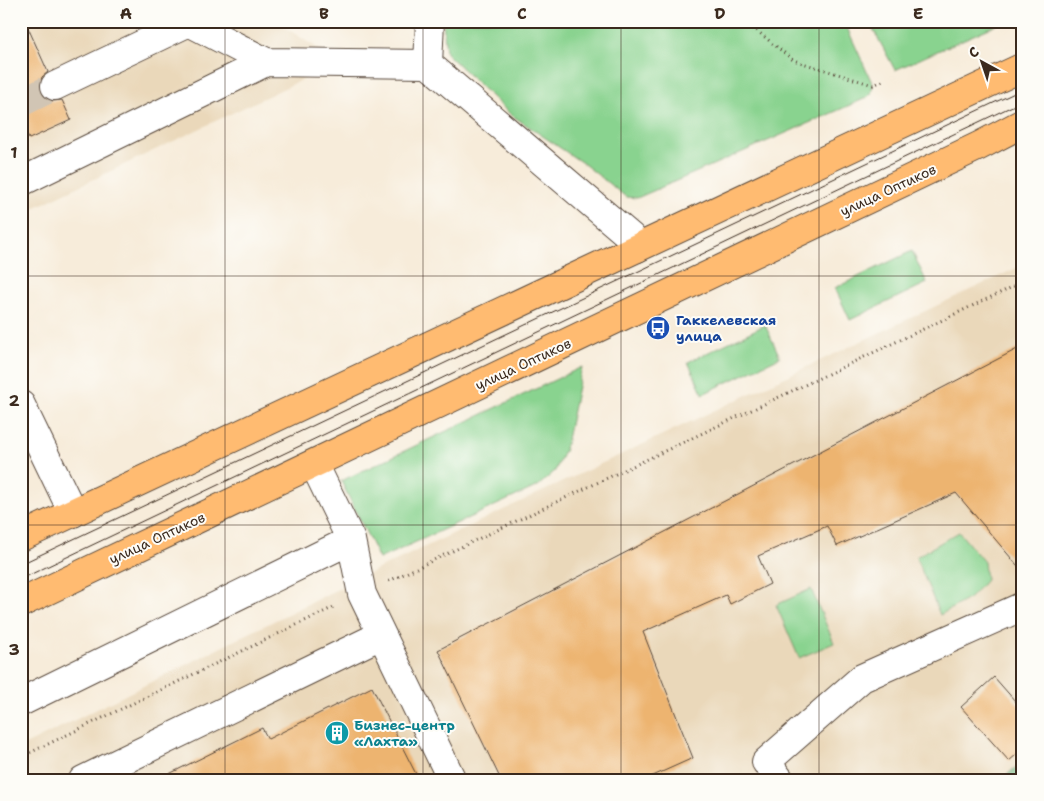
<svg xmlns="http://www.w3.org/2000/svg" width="1044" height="801" viewBox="0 0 1044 801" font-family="'Shantell Sans',sans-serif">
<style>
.built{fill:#ead8ba}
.green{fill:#89d38f;stroke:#627e56}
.forest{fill:url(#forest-firs);stroke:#54704c}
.building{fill:#edb470}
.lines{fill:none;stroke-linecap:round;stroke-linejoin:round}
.minor-tunnel{stroke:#d1c5b4;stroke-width:28;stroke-dasharray:28 14;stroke-linecap:butt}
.minor-casing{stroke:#57473a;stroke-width:30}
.major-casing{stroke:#57473a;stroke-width:30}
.path{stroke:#57473a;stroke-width:3;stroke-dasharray:1 4;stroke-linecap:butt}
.minor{stroke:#fff;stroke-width:28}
.major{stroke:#ffbb71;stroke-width:28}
.tram{stroke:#3b2a1e;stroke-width:1}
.grid{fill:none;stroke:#3b2a1e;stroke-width:1;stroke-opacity:0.55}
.labels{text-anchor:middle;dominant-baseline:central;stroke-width:4;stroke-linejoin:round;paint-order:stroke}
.street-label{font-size:14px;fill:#3b2a1e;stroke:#fdfcf7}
.transit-label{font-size:14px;font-weight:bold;fill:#164399;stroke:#fdfcf7;text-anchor:start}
.culture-label{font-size:14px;font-weight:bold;fill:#0d838f;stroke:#fdfcf7;text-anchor:start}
.neatline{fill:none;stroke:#3b2a1e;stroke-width:2}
.grid-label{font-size:16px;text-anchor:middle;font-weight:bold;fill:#3b2a1e}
</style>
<defs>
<pattern id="forest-firs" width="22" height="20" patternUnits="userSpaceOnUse" patternTransform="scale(1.25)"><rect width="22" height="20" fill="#6eb57a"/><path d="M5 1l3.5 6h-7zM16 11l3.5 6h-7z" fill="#5c9363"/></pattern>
</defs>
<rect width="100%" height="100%" fill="#fdfcf7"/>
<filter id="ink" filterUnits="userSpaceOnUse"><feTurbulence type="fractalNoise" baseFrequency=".02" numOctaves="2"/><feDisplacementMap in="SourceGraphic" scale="10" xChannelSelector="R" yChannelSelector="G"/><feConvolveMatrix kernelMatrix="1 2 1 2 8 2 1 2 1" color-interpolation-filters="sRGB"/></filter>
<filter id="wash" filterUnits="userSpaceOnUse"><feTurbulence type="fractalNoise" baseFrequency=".0096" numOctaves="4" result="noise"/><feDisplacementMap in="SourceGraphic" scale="20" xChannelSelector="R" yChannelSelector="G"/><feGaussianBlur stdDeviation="1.12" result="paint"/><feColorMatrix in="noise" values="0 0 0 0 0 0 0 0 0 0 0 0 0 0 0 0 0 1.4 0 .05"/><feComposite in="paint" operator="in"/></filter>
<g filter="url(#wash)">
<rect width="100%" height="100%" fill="#f7ecda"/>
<!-- built -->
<path class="built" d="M21 21H275L339 62 21 214Z
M1023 265V780H21V747L378 569Z"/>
<!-- green -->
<path class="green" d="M443 21H844L873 85 871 94 864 99 637 198 626 197 584 164 510 114 446 53Z
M884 21H1005L895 70 872 27Z
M912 251 927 283 850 320 835 288Z
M765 325 780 357 703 394 688 362Z
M582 367 565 449 555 471 538 486 379 559 341 481Z
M959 532 984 562 986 580 970 598 940 615 916 557Z
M811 589 834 643 799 658 776 605Z"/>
<!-- forest -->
<path class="forest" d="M1023 761V780H1001Z"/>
<g id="blocks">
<!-- building -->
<path class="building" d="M21 21H25L48 72 42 77 40 84 41 93 47 99 53 101 62 100 71 120 29 139 21 123Z
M1023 346V572L956 493 837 546 827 526 758 556 770 584 730 604 726 595 643 632 693 758 644 780H501L438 650Z
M994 677 1023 710V749L1009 761 961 707Z
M372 687 419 780H157L262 728 268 739Z"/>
</g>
</g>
<g filter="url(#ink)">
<use href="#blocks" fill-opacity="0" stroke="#57473a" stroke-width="1"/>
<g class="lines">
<!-- minor-tunnel -->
<path class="minor-tunnel" d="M21 103 55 86"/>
<!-- minor casing -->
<g class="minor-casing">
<path id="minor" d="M187 21 266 62 428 64 631 237 637 248
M428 64 430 21
M55 86 189 22
M21 182 266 62
M21 405 73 513
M351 540 362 594 452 780
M21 702 351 540 314 464
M83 780 381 635
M780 780 766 762 862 678 1021 607 1023 608"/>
</g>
<!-- major casing -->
<g class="major-casing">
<path id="major" d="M21 537 1023 67
M21 603 979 146 1023 123"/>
</g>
<!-- path -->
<path class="path" d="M745 21 793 60 873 85 885 80
M389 581 1023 282
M21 757 334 607"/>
<!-- minor -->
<use href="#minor" class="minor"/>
<!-- major -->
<use href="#major" class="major"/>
<!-- tram -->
<path class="tram" d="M21 564 1023 89
M21 579 1023 101"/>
</g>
</g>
<!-- grid -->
<path class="grid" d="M225 21V780M423 21V780M621 21V780M819 21V780M21 276H1023M21 525H1023"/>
<!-- icons -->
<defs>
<g id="bus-disc" transform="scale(1.25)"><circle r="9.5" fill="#1a4fb4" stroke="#fdfcf7"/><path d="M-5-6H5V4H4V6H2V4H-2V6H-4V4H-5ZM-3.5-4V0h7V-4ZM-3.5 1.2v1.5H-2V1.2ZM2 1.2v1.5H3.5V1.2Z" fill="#fff"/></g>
<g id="building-disc" transform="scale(1.25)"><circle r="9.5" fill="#0f9aa8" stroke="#fdfcf7"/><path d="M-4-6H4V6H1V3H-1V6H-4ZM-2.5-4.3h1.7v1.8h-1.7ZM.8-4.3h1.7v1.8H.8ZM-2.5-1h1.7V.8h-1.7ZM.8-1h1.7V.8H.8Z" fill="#fff"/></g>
</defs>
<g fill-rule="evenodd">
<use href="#bus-disc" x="658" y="328"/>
<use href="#building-disc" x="337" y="733"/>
</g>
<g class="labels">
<!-- street labels -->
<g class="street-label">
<text transform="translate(888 190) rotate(-25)">улица Оптиков</text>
<text transform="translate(523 364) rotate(-25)">улица Оптиков</text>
<text transform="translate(157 538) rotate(-25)">улица Оптиков</text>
</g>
<!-- transit labels -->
<g class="transit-label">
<text x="676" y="320">Гаккелевская<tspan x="676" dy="16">улица</tspan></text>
</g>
<!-- culture labels -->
<g class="culture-label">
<text x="354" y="725">Бизнес-центр<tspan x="354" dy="16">«Лахта»</tspan></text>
</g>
</g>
<!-- margin -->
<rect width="1044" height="801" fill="none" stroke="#fdfcf7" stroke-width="55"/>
<!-- north arrow -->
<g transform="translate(982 62) rotate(320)" stroke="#fdfcf7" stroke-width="4" paint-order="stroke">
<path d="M0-4L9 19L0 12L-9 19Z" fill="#3b2a1e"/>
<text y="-8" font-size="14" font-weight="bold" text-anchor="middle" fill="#3b2a1e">С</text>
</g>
<rect x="28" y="28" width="988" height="746" class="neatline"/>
<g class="grid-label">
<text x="126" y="19">A</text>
<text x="324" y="19">B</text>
<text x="522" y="19">C</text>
<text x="720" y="19">D</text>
<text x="918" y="19">E</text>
<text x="14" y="158">1</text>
<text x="14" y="406">2</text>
<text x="14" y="655">3</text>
</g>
</svg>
